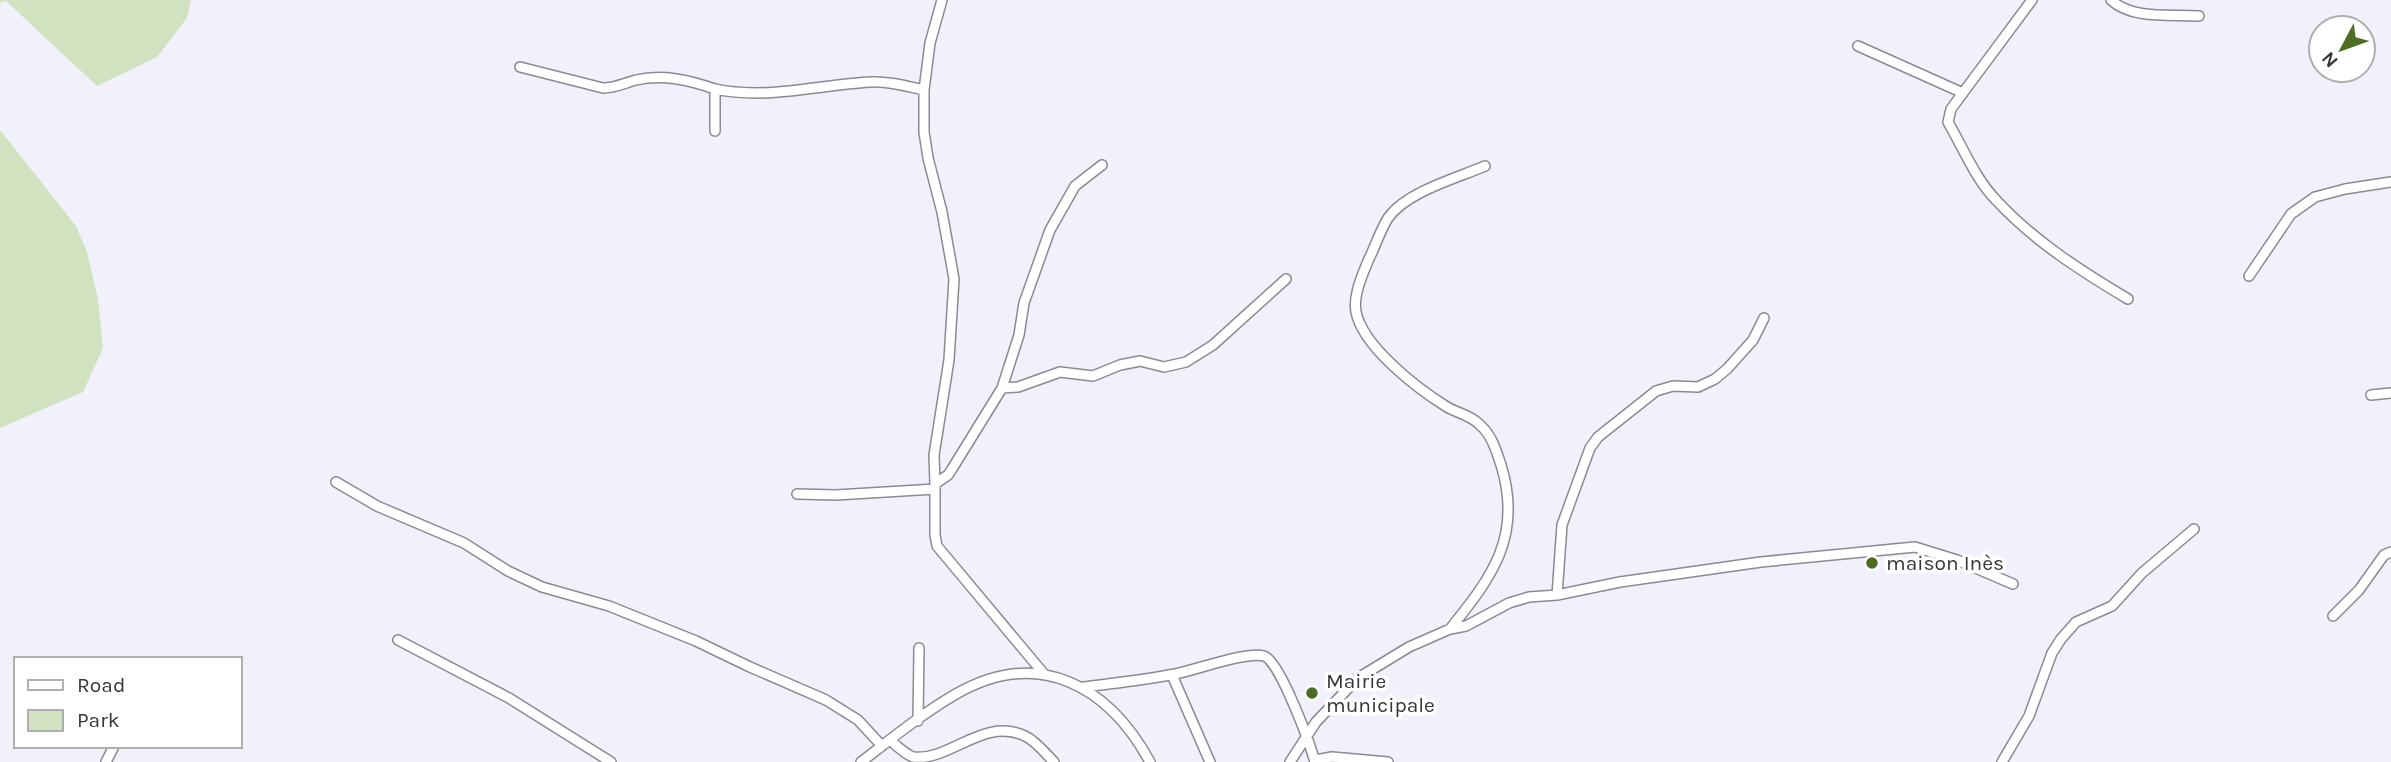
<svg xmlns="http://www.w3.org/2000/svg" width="2391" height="762" viewBox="0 0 2391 762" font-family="Karla,sans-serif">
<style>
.green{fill:#d0e2bf}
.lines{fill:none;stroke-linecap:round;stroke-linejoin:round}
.minor-casing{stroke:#8a8a94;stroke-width:12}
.minor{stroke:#fff;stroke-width:9}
.poi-dot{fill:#4d6d24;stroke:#fff;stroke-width:2.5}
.labels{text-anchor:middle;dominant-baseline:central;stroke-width:7;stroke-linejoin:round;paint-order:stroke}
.poi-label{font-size:21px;fill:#36363a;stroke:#fff;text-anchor:start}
</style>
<rect width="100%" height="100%" fill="#f1f1fb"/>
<!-- green -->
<path class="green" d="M0 0H191L187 18 157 57 97 86 6 1 0 3Z
M0 130 76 226 87 252 98 299 103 348 83 392 0 428Z"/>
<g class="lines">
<!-- minor casing -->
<g class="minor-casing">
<path id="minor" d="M2032 0 1951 109 1948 122C1963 148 1976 180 1997 201 2034 241 2081 271 2128 299
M2111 0C2133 20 2170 14 2199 16
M1858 46 1963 93
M520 67 603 88C616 88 624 83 636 80 663 74 689 80 715 89
M715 131V89C766 100 818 85 870 82 888 81 906 86 924 90
M2249 276 2291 214 2315 197 2345 189 2391 182
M1002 388 1018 387 1060 372 1093 376 1120 365 1140 361 1164 367 1186 362 1213 345 1286 279
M2371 395 2391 393
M336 482 377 506 464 543 508 571 542 587 609 606 696 641 750 667 826 700 858 720 882 746
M935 484 934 455 949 360 954 279 942 212 928 158 924 132V90L930 43 942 0
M797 494 836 495 935 489
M1557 595 1562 525 1590 448 1598 437 1656 391 1673 386 1698 387 1715 379 1727 369 1753 340 1764 318
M2333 616 2359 590 2384 555 2391 552
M1450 629C1492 577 1523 536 1501 465 1496 450 1492 435 1479 424 1470 415 1457 413 1447 407 1418 389 1363 347 1356 312 1353 295 1362 276 1368 261 1375 247 1380 231 1388 218 1406 192 1457 178 1485 166
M398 640 509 698 611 762
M1044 674 937 546 935 535V484L948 475 952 469 1002 388 1019 335 1024 303 1050 230 1075 186 1102 165
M1172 675 1210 762
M1084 687C1114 683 1145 680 1175 674 1196 670 1246 651 1264 656 1280 661 1310 744 1315 762
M918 721 919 648
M891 741C897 746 905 754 913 757 949 762 984 716 1025 736 1036 741 1045 753 1054 762
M1315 760 1332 757 1388 762
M106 762 114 746
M861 762C891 739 923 713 956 694 1038 647 1108 685 1150 762
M1290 762 1316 722 1358 678 1409 647 1450 629 1466 626 1509 603 1529 597 1557 595 1620 582 1761 562 1915 547 1957 560 2013 584
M2002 762 2029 716 2052 653 2061 639 2076 622 2112 606 2142 573 2194 529"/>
</g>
<!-- minor -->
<use href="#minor" class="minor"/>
</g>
<!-- markers -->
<g class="poi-dot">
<circle cx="1872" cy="563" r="7"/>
<circle cx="1312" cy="693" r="7"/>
</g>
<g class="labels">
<!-- poi labels -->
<g class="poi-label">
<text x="1886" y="563">maison Inès</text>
<text x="1326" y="681">Mairie<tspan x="1326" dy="24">municipale</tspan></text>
</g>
</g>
<!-- legend -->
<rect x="14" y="657" width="228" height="91" fill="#ffffff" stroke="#afafb0" stroke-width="2"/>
<rect x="28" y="680" width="35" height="10" fill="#ffffff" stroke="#afafb0" stroke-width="2"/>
<text x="77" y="692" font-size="21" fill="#36363a">Road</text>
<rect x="28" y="710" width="35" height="21" fill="#d0e2bf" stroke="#afafb0" stroke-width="2"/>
<text x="77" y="727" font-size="21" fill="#36363a">Park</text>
<!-- north arrow -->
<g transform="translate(2342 49) rotate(229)"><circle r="33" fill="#ffffff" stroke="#afafb0" stroke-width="2"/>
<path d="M0-5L12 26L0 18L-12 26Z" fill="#4d6d24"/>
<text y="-10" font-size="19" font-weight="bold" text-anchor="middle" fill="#36363a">N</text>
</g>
</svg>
